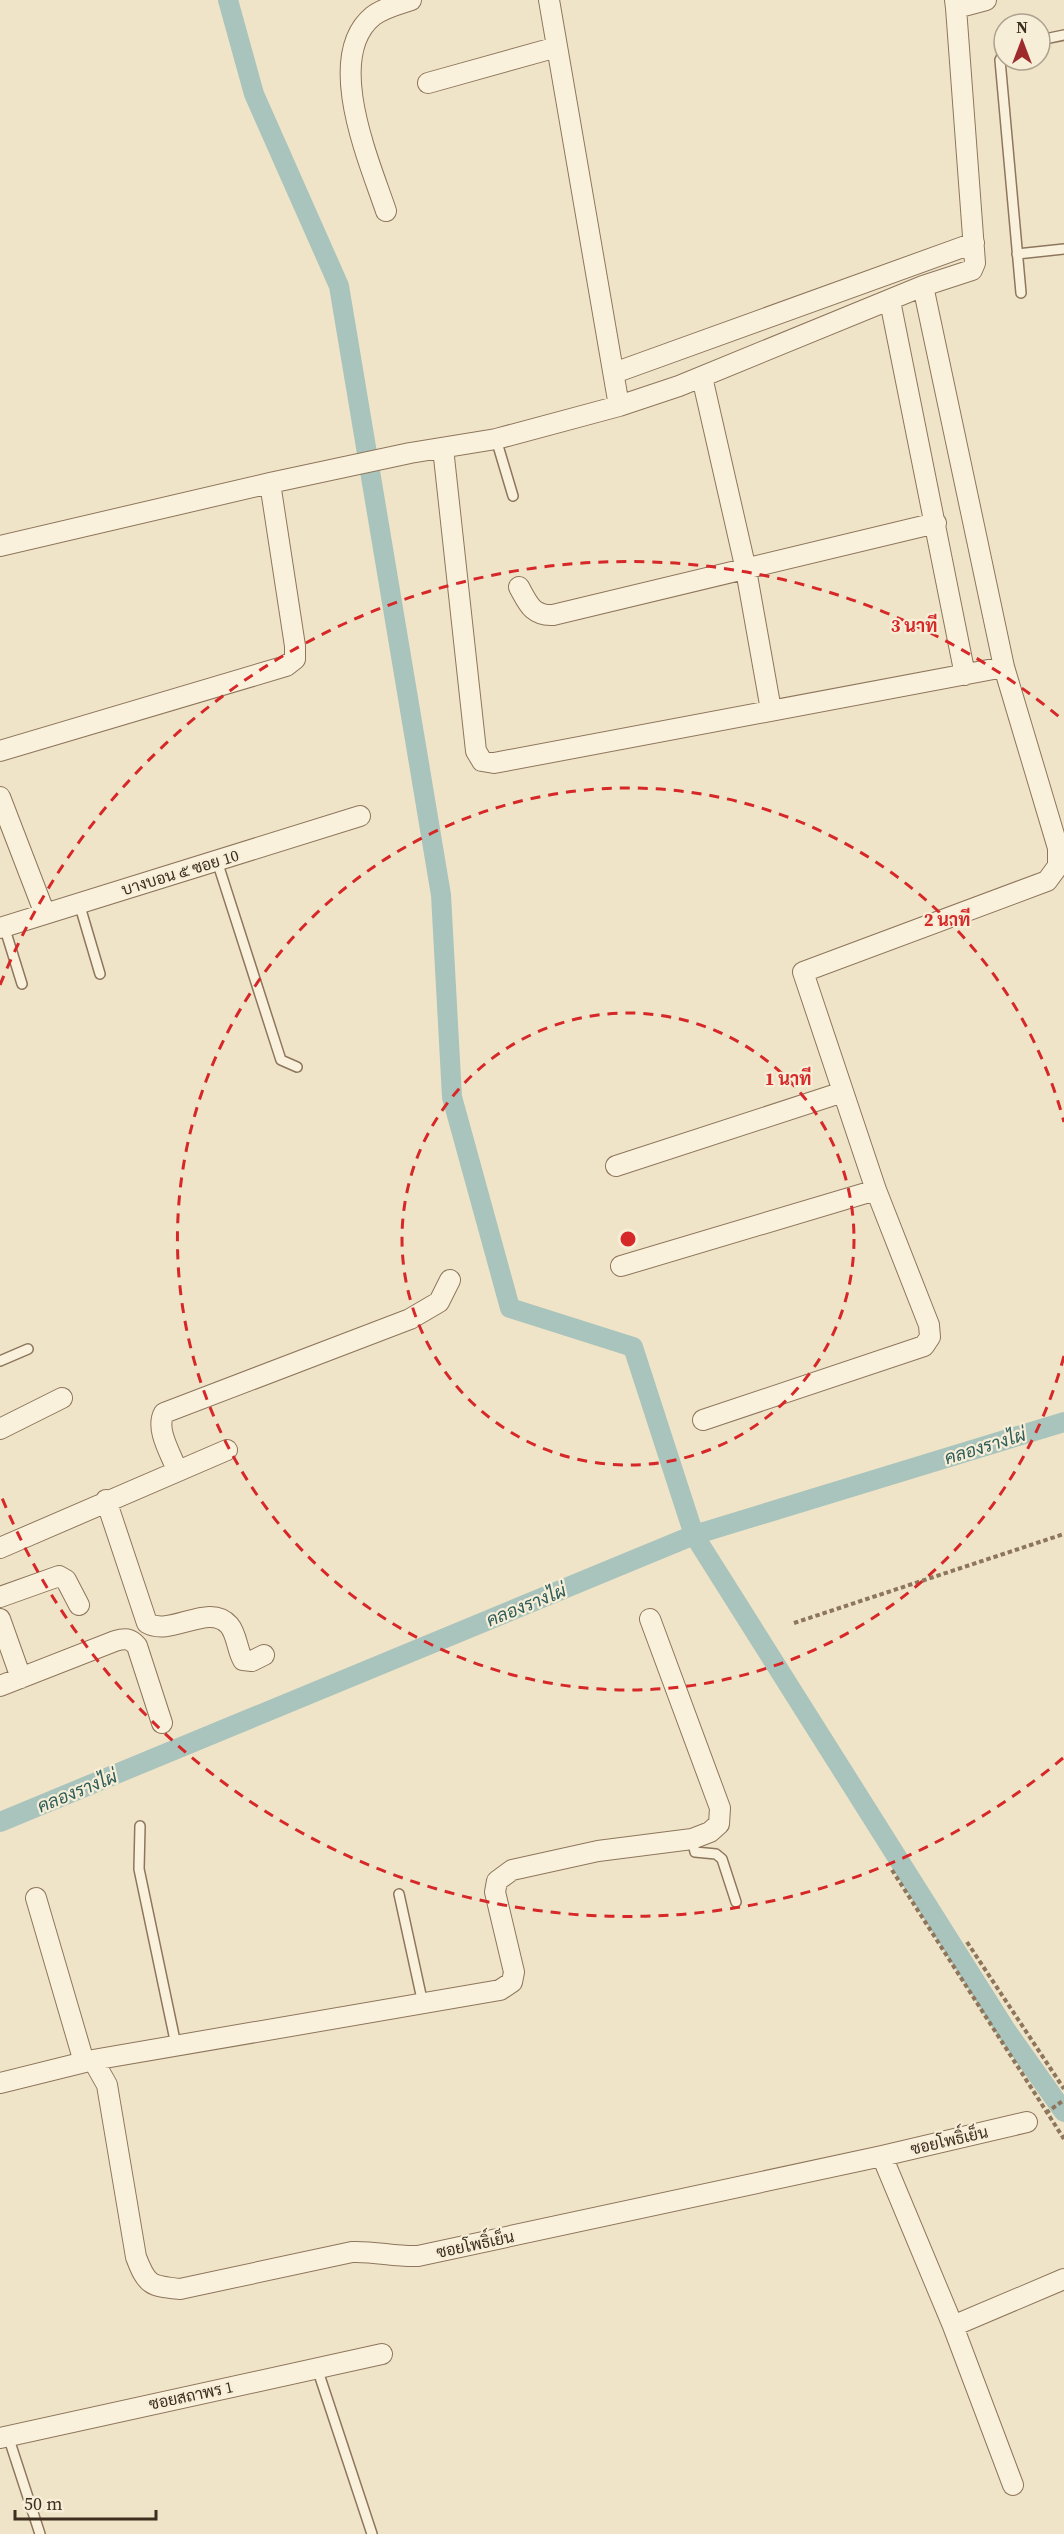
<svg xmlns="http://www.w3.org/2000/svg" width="1064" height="2534" viewBox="0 0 1064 2534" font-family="'Source Serif 4',Sarabun,serif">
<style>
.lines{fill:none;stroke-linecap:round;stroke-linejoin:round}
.canal{stroke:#a9c4bc;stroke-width:20}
.lane-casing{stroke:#8d765c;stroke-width:12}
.street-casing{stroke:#8d765c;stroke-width:22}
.path{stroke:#8d765c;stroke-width:4;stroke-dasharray:4.5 3;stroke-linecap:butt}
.lane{stroke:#faf1dc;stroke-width:9}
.street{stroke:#faf1dc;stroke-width:20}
.ring{fill:none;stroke:#d62828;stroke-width:3;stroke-dasharray:10 8}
.labels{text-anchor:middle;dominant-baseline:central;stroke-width:4.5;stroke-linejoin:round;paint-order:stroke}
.street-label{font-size:16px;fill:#3d2e20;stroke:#f7eed8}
.water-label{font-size:18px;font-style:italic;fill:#2f5d5a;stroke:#f7eed8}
.centre{fill:#d62828;stroke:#f7eed8;stroke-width:3}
.ring-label{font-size:18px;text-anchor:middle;font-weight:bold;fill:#d62828;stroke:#f7eed8;stroke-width:4.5;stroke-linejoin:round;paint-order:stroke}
</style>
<rect width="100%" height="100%" fill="#f0e4c8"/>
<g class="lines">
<!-- canal -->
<path class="canal" d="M228 0 254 94 339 286 441 895 452 1097 510 1308 633 1347 694 1535 1006 2030 1064 2112
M0 1822 694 1535 1064 1422"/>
<!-- lane casing -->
<g class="lane-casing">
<path id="lane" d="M1040 40 1064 35
M1004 52 1000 60 1021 293
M1017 254 1064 249
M496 439 513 496
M217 861 279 1054 281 1060 297 1067
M79 903 100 974
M4 926 22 984
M0 1361 28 1349
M140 1826 139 1869 176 2045
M692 1839 695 1852 716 1854 722 1859 736 1902
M399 1894 423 2004
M317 2368 372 2534
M8 2436 40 2534"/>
</g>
<!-- street casing -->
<g class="street-casing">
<path id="street" d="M549 0 619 406
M955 0 956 8 986 0
M428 83 557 47
M386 211C370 163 323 57 373 16 383 8 399 4 411 0
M890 301 965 675
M614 373 974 243
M702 377 746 570 771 710
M443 448 476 751 482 761 494 763 1004 667
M0 546 270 483 410 453 496 439 619 406 679 386 923 286
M519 587C528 603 532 616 553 615L936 523
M0 751 286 666 295 659V646L270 483
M0 797 45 914
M0 928 360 816
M616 1166 843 1092
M621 1266 876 1190
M703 1420 924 1346 930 1337 929 1325 876 1190 803 972 1047 881 1058 866V848L1004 667 923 286 972 270 975 263 956 8
M0 1429 62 1398
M177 1470C171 1454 155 1429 164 1413L410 1319 439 1302 450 1280
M106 1500 147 1623C171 1637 209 1602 229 1625 237 1634 237 1650 243 1660L252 1661 264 1655
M0 1548 227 1450
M0 1597 59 1576 66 1580 79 1605
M0 1619 21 1678
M0 1686 115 1641C125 1638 130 1638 137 1646L162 1723
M36 1898 84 2062
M93 2060 107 2085 136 2257C147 2286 151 2286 180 2289L352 2252C375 2251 395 2257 418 2256L882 2156 1027 2122
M0 2083 93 2060 500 1990 512 1982 514 1972 495 1892 497 1881 512 1870 598 1851 692 1839 710 1832 719 1824 720 1808 650 1619
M882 2156 953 2326 1013 2485
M953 2326 1064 2279
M0 2438 382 2354"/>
</g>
<!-- path -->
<path class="path" d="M794 1623 1064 1534
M892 1870 1064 2139
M967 1942 1064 2089
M1046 2113 1064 2100"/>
<!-- lane -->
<use href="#lane" class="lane"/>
<!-- street -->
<use href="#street" class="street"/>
</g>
<!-- distance rings -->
<g class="ring">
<circle cx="628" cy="1239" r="226"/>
<path d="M1064 1356A451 451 0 1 1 1064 1122"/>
<path d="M1063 1758A677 677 0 0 1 0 1493M0 985A677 677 0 0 1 1063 720"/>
</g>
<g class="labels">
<!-- street labels -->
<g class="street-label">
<text transform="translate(180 872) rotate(-17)">บางบอน ๕ ซอย 10</text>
<text transform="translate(949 2140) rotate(-13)">ซอยโพธิ์เย็น</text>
<text transform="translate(475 2244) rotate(-12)">ซอยโพธิ์เย็น</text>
<text transform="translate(191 2395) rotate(-12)">ซอยสถาพร 1</text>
</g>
<!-- water labels -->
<g class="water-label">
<text transform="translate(985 1446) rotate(-17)">คลองรางไผ่</text>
<text transform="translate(526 1605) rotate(-22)">คลองรางไผ่</text>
<text transform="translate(77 1791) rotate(-22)">คลองรางไผ่</text>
</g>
</g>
<circle cx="628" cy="1239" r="9" class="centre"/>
<g class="ring-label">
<text x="914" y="632">3 นาที</text>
<text x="947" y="926">2 นาที</text>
<text x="788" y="1085">1 นาที</text>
</g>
<!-- north arrow -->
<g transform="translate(1022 42)"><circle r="28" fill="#f7eed8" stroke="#ada18e" stroke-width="1.5"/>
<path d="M0-4.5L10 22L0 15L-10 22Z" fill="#9e2a2b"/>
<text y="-9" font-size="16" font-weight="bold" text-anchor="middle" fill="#3d2e20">N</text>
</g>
<!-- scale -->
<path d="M15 2510v9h141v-9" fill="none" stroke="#3d2e20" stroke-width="3"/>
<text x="24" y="2510" font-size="18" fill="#3d2e20" stroke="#f7eed8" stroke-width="4.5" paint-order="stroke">50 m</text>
</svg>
